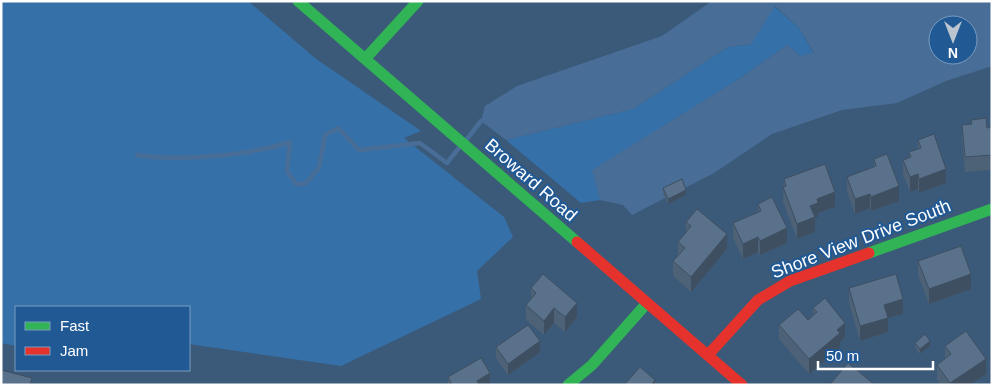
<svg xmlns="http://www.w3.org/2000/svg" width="993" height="386" viewBox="0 0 993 386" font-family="Helvetica,sans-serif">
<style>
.green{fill:#3570a9}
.water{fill:#486e97;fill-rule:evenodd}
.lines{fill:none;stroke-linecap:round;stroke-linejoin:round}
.stream{stroke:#486e97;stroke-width:4.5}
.fast{stroke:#30b455;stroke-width:11}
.jam{stroke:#e5322d;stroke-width:11}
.wall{fill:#4d6177}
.shaded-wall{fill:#3e4f61}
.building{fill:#59718a;stroke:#3e4f61}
.labels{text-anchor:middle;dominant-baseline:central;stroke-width:4;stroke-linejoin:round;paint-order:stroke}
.street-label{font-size:18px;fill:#fff;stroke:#205994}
</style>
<rect width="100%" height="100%" fill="#3b5a79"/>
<!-- green -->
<path class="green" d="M1 1H248L315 58 421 131 404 138 504 217 513 237 477 271 481 299 341 366 189 344V307H16V346L1 343Z
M774 6 799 28 814 54 800 56 787 45 742 77 593 170 600 200 581 203 506 140 633 109 728 47 751 44Z"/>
<!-- water -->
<path class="water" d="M712 1H992V66L946 81 897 103 842 110 772 134 714 173 632 215 623 205 600 200 592 170 742 77 787 45 800 56 814 53 799 28 775 6 751 44 728 47 633 109 506 140 481 121 485 106 517 86 662 36ZM938 25H968V55H938Z"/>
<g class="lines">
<!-- stream -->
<path class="stream" d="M467 139 481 121
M137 155C178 162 250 155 290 142L287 171 296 184H305L319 168 325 135 338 128 359 150 420 143 447 163 458 149"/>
<!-- fast -->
<path class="fast" d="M298 1 577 242
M365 59 418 1
M869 253 992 209
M568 385 592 365 647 303"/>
<!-- jam -->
<path class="jam" d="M577 242 742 385
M708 355 758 300 790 281 869 253"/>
</g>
<!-- wall -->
<path class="wall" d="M971 120 987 128 992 127V170L965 172 962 139V125L971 124Z
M918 140 946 183 919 193 918 189 910 192 903 174V160L909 157V152L918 149Z
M874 159 899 201 871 211 870 208 855 214 847 192V177L874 167Z
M784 179 835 207 818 213V217L815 218V232L797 239 783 202Z
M663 188 686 195 668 204 663 193Z
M758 204 787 243 760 255 758 252 743 259 733 238V223L758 212Z
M686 222 727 249 691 292 673 276V261L678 256V242L686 232Z
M918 261 971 289 929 304 918 275Z
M531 288 577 317 565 332 554 323 544 335 526 320V305L531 300Z
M849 288 903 314 888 318V332L860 341 849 303Z
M813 308 845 337 840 342V348L809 374 779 339V325L808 320 813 315Z
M915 343 930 346 920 354 915 348Z
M945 346 986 374 970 385H941L937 379V365L945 358Z
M496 347 540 352 508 375 496 358Z
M448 377 490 383 488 385H448Z"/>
<!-- shaded-wall -->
<path class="shaded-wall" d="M946 169V183L919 193V179Z
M918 174V189L910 192V177Z
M899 186V201L871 211V197Z
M686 190V195L668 204V199Z
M835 192V207L818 213V217L815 218V232L797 239V224L810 206 817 199Z
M870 194V208L855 214V199Z
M787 228V243L760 255V241Z
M727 234V249L691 292V277Z
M758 237V252L743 259V244Z
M971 274V289L929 304V289Z
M903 299V314L888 318V332L860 341V326L884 305Z
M577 303V317L565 332V317Z
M554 308V323L544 335V321Z
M845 323V337L840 342V348L809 374V359L837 330Z
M540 341V352L508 375V364Z
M930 341V346L920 354V349Z
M986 359V374L970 385H950V383Z
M490 373V383L488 385H477V381Z
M655 380V385H651Z"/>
<!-- building -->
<path class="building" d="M986 118 987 128 992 127V155L965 157 962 125 972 124 971 120Z
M934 134 946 169 919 179 918 174 910 177 903 160 911 157 909 152 921 148 918 140Z
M887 154 899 186 871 197 870 194 855 199 847 177 876 166 874 159Z
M825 164 835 192 817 199 818 203 810 206 815 217 797 224 783 187 786 186 784 179Z
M682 179 686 190 668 199 663 188Z
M772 197 787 228 760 241 758 237 743 244 733 223 761 211 758 204Z
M697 209 727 234 691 277 673 261 685 248 678 242 691 226 686 222Z
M961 246 971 274 929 289 918 261Z
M543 274 577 303 565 317 554 308 544 321 526 305 536 293 531 288Z
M896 274 903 299 884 305 888 318 860 326 849 288Z
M825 298 845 323 837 330 840 333 809 359 779 325 798 309 808 320 817 312 813 308Z
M528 325 540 341 508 364 496 347Z
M966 331 986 359 950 383 937 365 951 354 945 346Z
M925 334 930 341 920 349 915 343Z
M481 358 490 373 477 381 479 384 478 385H452L448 377Z
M848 363 875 385H834L831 383Z
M640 367 655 380 651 385H624Z
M1 370 32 378 30 385H1Z"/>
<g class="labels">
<!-- street labels -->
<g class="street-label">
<text transform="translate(531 180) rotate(41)">Broward Road</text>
<text transform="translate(861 239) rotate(-21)">Shore View Drive South</text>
</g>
</g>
<!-- border -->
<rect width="993" height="386" fill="none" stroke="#ffffff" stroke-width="5"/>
<!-- legend -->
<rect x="15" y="306" width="175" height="65" fill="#205994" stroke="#799bbf"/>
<rect x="25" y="322" width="25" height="8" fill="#30b455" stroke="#799bbf"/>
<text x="60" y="331" font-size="15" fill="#ffffff">Fast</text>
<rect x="25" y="347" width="25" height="8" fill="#e5322d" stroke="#799bbf"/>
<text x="60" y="356" font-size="15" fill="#ffffff">Jam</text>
<!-- north arrow -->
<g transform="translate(953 40) rotate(180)"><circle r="24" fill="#205994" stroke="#799bbf"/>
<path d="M0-4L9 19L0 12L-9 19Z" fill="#bac5d0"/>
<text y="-8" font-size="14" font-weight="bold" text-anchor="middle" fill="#ffffff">N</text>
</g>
<!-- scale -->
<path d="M818 361v8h115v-8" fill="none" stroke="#ffffff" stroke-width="2.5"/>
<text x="826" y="361" font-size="15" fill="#ffffff" stroke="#205994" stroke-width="4" paint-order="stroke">50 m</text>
</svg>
